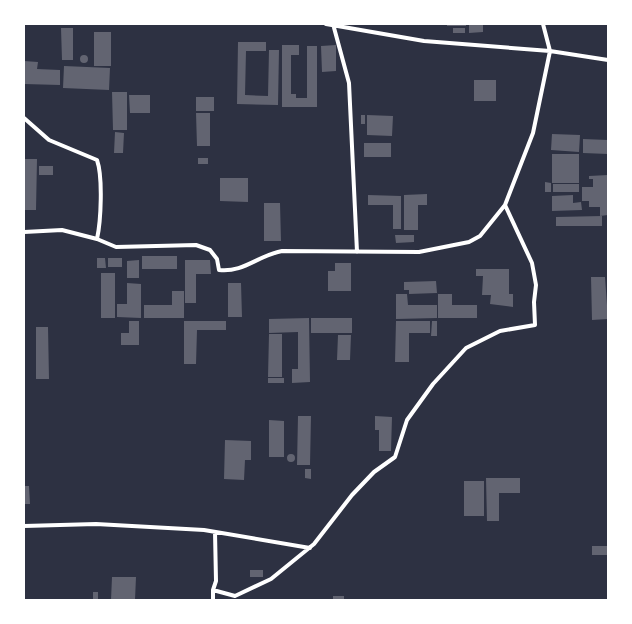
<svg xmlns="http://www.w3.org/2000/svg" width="632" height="624" viewBox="0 0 632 624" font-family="'Archivo Narrow',sans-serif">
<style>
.building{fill:#626471}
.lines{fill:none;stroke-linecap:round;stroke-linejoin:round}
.minor{stroke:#fff;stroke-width:4}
</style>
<rect width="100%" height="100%" fill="#2d3142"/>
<!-- building -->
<path class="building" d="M447 24H466V26H447Z
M469 24H483V32L469 33Z
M61 28H73V60H62Z
M453 28H465V33H453Z
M94 32H111V66H94Z
M238 42H266V51H246L245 95 268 96 269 50H279L278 105 237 104Z
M282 45H299V55H291V94H296V98H307V46H317V107H282Z
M336 45V71L322 72 321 46Z
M80 59a4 4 0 1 1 8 0a4 4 0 1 1-8 0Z
M24 61 38 62 37 69 60 70V85L24 84Z
M64 66 110 68 109 90 63 88Z
M474 80H496V101H474Z
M112 92H127V130H113Z
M129 95H150V113H130Z
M196 97H214V111H196Z
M196 113H210V146H197Z
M361 115H365V124H361Z
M367 115 393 116 392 136 367 135Z
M115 132 124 133 123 153H114Z
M552 134 580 135 579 152 551 150Z
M583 139 608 140V154L583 153Z
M364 143H391V157H364Z
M552 154H579V183H552Z
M198 158H208V164H198Z
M24 159H37L36 210H24Z
M39 166H53V175H39Z
M608 175V215L600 216V207H589V201H582V187H593V179H589V176Z
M220 178H248V202L220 201Z
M545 182 551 183V192H545Z
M553 184H579V192H553Z
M427 194V205H418V230H404V195Z
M368 195 401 196V229H393V205H368Z
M573 195V203L581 202 582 210 552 211V196Z
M264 203H280L281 241H264Z
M602 216V226H556V217Z
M395 235H414V242L396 243Z
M142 256H177V269H142Z
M97 258H105L106 268H97Z
M108 258H122V267H108Z
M139 260V278H127V261Z
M185 260H210L211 274H196V303H185Z
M335 263H351V291H328V271H335Z
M476 269H509V294H513V307L490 304 491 295H482L483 276H476Z
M101 273H115V318H101Z
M591 277H605L608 319 592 320Z
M436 281 437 293 409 294V290H404V282Z
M127 283 141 284V318L117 317V304H127Z
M228 283H241L242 317H228Z
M172 291H184V318H144V305H172Z
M396 294H407L408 305H437V318L396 319Z
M438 294H452V305H477V318H438Z
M309 318 310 382 292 383V369H298V332L269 333V319Z
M311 318H352V333H311Z
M129 321H139V345H121V333H129Z
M184 321H226V330H197L196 364H184Z
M396 321H430V333H409V362H395Z
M432 321H437V336H431Z
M36 327H48L49 379H36Z
M269 334H282V377H268Z
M338 335H351L350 360H337Z
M268 378H284V383H268Z
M298 416H311L310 465H297Z
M375 416 392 417 391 451H379V430H375Z
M269 420 284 421V457H269Z
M225 440 251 441V460H245L244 480 224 479Z
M287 458a4 4 0 1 1 8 0a4 4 0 1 1-8 0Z
M305 469H311V479L305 478Z
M486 478H520V493H499V521H487Z
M464 481H484V516H464Z
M24 486H29L30 504H24Z
M592 546H608V555H592Z
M250 570H263V577H250Z
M112 577H136L135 600H111Z
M93 592H98V600H93Z
M333 596H344V600H333Z"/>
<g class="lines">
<!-- minor -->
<path class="minor" d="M326 24 424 41 550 51 608 60
M333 24 349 83 357 252
M24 118 49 140 97 160C103 177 101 221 97 239L116 247 196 245 210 250 217 259 219 270C243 273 259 255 282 251L419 252 469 242 480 236 505 205 533 133 550 51 543 24
M24 232 62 230 97 239
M24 526 96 524 204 530 310 548
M213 590 216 581 215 532
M213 600V590L235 596 271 579 314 544 352 495 374 472 395 457 407 420 433 384 466 348 500 331 535 325 534 302 536 285 532 263 505 205"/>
</g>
<!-- border -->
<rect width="632" height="624" fill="none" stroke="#ffffff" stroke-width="50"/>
</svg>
